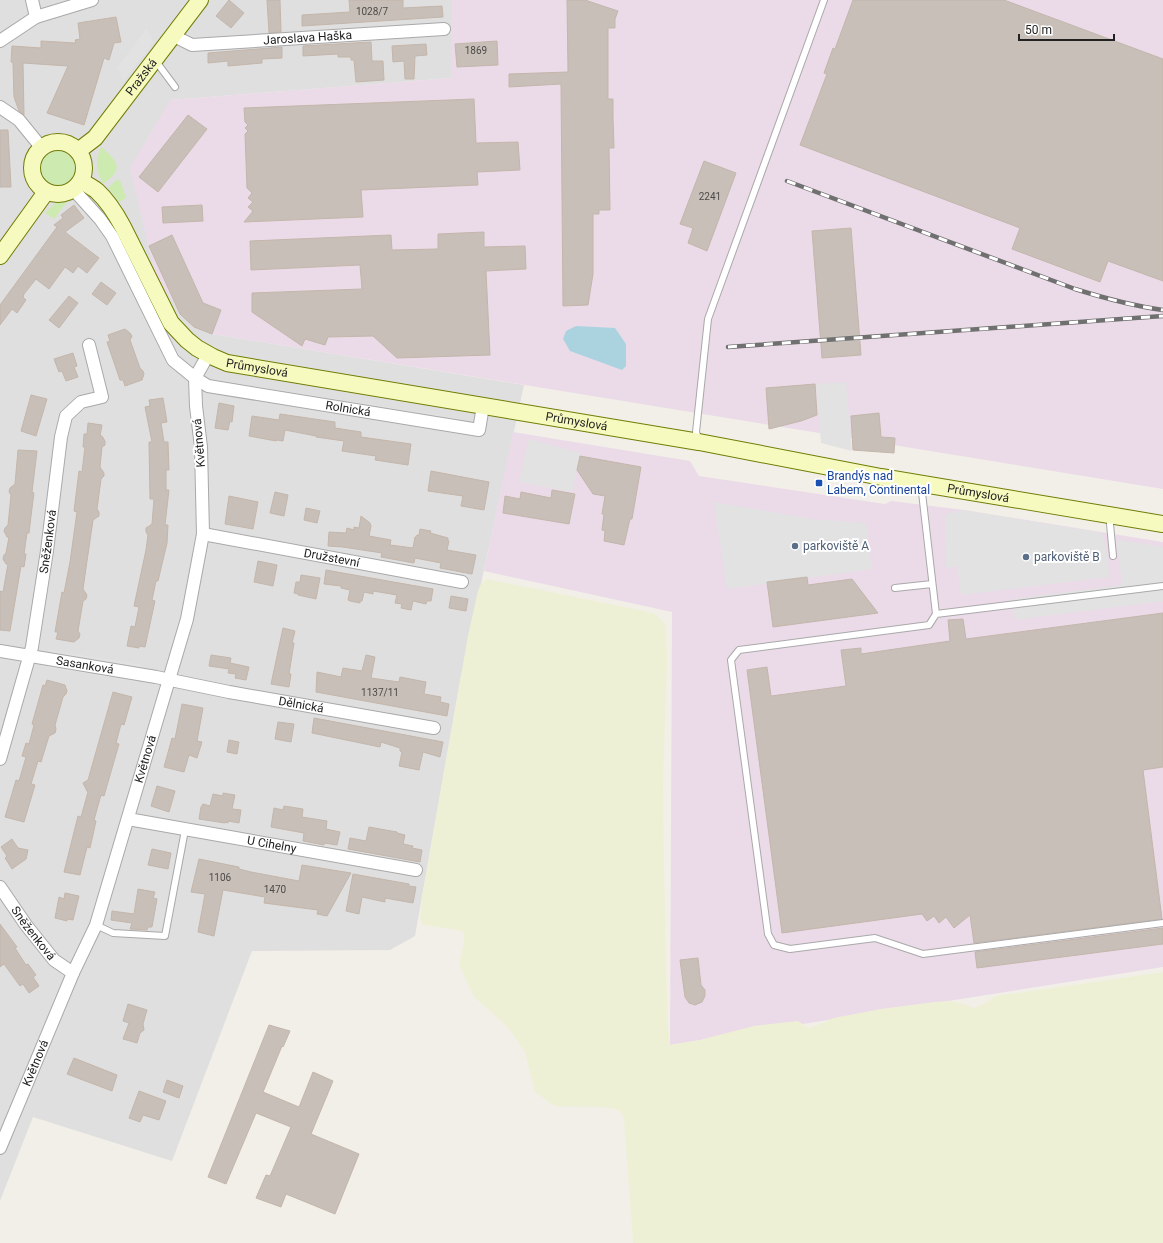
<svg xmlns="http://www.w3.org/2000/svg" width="1163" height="1243" viewBox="0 0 1163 1243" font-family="Roboto,sans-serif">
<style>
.residential{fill:#e0dfdf}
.industrial{fill:#ebdbe8}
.farmland{fill:#eef0d5}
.grass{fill:#cdebb0}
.parking{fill:#e2e2e2}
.water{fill:#aad3df}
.building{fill:#c7bfb8;stroke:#c4b6ab}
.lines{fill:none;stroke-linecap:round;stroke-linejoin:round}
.service-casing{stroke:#a9a9a9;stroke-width:8}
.minor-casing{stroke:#a9a9a9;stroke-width:14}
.secondary-casing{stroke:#707d05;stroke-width:18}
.service{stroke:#fff;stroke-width:6}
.minor{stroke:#fff;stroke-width:12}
.secondary{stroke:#f7fabf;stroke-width:16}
.rail-casing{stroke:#707070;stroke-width:4.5}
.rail{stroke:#fff;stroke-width:3;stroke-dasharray:9;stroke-linecap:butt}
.transit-dot{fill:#1a4fb4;stroke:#fff;stroke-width:1.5}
.service-dot{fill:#5c6f8a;stroke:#fff;stroke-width:1.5}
.labels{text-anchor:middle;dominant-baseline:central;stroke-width:4;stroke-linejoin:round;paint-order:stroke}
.number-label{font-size:10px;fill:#4b4948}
.street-label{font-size:12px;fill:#222;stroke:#fff}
.transit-label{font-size:12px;fill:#164399;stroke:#fff;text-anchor:start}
.service-label{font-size:12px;fill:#4e5e75;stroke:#fff;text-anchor:start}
</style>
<rect width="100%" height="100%" fill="#f2efe9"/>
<!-- residential -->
<path class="residential" d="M0 0H452V78L170 100 189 323 212 334 524 385 460 681 415 936 390 950 252 951 172 1161 33 1117 0 1201Z"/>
<!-- industrial -->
<path class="industrial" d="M452 0H1163V489L212 334 189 323 156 277 130 168 170 100 451 78Z
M513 432 690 461 699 476 885 504 891 501 964 510 1163 542V967L670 1045 672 612 484 571Z"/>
<!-- farmland -->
<path class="farmland" d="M487 579 649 612 656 615 666 625 667 660 663 785 664 867 666 967 668 1025 670 1045 700 1040 754 1026 798 1021 808 1028 813 1027 834 1018 881 1009 935 1002 950 1001 967 1005 973 1008 982 1005 996 996 1163 972V1243H633L624 1119 620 1111 615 1109 601 1107 556 1106 550 1103 535 1092 525 1052 507 1026 474 997 459 965 464 941V933L457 930 423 925 420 918 422 897 468 636 478 591 481 584Z"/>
<!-- grass -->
<path class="grass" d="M101 147C107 152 122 163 115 173 113 177 107 180 103 184 96 171 95 160 101 147Z
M41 168a17 17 0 1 1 34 0a17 17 0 1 1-34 0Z
M116 180H118L121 182 126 198 119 202 108 188Z
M66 199H69L54 219 45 213 54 204Z"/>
<!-- parking -->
<path class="parking" d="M147 28 153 43 125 79 123 81 117 68Z
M218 380 462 419 461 424 218 384Z
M846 382 852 451 821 443 816 384Z
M529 439 580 453 572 492 519 482Z
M714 502 812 519 866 523 872 569 727 589Z
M964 510 1102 533 1106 548 1110 577 961 595 957 566 946 568 945 514Z
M1119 540 1163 547V601L1015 620 1012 599 1122 585 1117 542Z
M49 650 142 665 141 670 48 654Z
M47 663 138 679V682L46 667Z"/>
<!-- water -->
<path class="water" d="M576 326 615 328 626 344V366L622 370 570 351 563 339 566 331Z"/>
<!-- building -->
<path class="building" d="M229 0 244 13 231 28 216 16Z
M267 0H280L281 32 269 33Z
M349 0H403V8L442 6 443 17 302 26V15L350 12Z
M567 0H585L618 11 615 19V28H608V99H613V118L614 148H609L610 210H599V214H593V274L588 305 563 306 561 84 509 87V74L568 72Z
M853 0H1004L1163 59V281L1108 261 1100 282 1012 249 1020 228 800 145 827 74 824 73 833 48 835 49Z
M116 17 121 42 114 43 109 60 104 58 84 125 47 113 68 66 23 63 24 115 19 111 14 97 13 62H11L12 46 41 48V41L76 43 75 40 80 39 78 23Z
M497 41 498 65 457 67 455 44Z
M371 42 372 61H383L384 80 356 82 354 60H351V57H338V54L303 56V46Z
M426 44 427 55 415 56 414 79H405L404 61 393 62 392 46Z
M282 47V58L262 59V63L228 66V61L208 63V53Z
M474 99 476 143 518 142 520 170 477 172 478 185 361 190 363 217 244 222 253 211 248 207 253 202 248 198 252 193 247 188 245 134 248 131 245 128 248 125 245 122 244 108Z
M188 115 207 129 158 192 139 177Z
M0 130H8L11 187H0Z
M704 161 736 173 707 251 688 243 693 228 680 224Z
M74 205 84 218 65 232 99 258 87 273 78 266 73 273 65 267 49 289 36 279 24 294 23 297 26 300 17 313 12 309 0 325V305L57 227 54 225 63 218 61 215Z
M202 205 203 221 163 223 162 207Z
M851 228 861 355 822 358 812 231Z
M484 232V247L525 246 526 269 486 271 490 355 397 358 373 336 328 337 325 345 305 339 302 346 252 312V293L362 289 360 265 251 270 250 241 391 235 392 250 438 249V234Z
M172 235 203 303 221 310 212 334 194 327 180 314 149 246Z
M101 282 116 293 107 305 92 294Z
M69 296 78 303 59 328 49 320Z
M125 329 130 333 132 336 130 340 140 368 143 371 144 374 142 380 125 386 123 380H120L107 342 110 341 108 335Z
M73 353 77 366 74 367 78 377 66 381 62 371 59 372 54 359Z
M815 384 817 415 801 421 769 429 766 388Z
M31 395 47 399 36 436 21 431Z
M163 398 167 422 161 423 164 442H168L169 470H166V490H169L165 525H168L167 543 158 581H156L152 600 155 601 145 647 139 646V648L127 646 131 626 135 627 139 607 134 606 146 550 148 535 146 532V528L152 524 154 499H150L149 442H152L145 407 150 406 149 400Z
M219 403 234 406 232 422 230 421 228 430 215 428Z
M879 413 881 437 895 438 894 453 853 450 851 416Z
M280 414 335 422V428L361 432V437L411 444 408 465 375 460 376 456 342 451 344 441 316 437V436L285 430 283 441 277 440 276 441 249 436 252 416 279 420Z
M88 423 102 425 100 436H102L105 441V445L102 447 100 467 104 473V476L101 479 97 509 99 512V516L93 520 87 561 83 589 87 595 86 599 83 601 78 631 80 634 79 638 74 642 56 639 58 632H55L62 592 64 593 70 562 77 512 74 511 79 471 82 472 85 447H83L84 434H87Z
M18 450 37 451 32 492 34 493 33 500 29 533H27L24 554H26L24 567 21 566 10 631 0 630V591L3 592 8 564H6L3 559 4 555 6 553 9 537H7L4 531 5 528 8 525 11 495 9 492 10 488 15 484Z
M580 456 641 467 632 519H630L624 545 604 541 605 531 602 530 604 514H602L605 496 593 494 577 470Z
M431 471 489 482 484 510 461 506 463 496 428 491Z
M552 490 575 494 569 524 503 513 505 496 520 499 521 492 551 498Z
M275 492 288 495 284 516 270 513Z
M229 496 258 502 253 529 225 524Z
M306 508 320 511 317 523 304 520Z
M361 516 370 523 371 526 369 536 391 540 390 545 413 548 415 537H416L417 535H419L420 529 431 531 430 533 448 538V541H449L447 550 476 555 472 574 440 568 441 563 415 558 414 563 381 557 382 553 343 547 328 546 329 532 346 533 347 528 354 530V527L359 528Z
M258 561 277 565 273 586 254 582Z
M326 570 433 589 431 601H427L426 604 413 601 411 610 401 608 402 604 395 603 397 595 373 591V594L364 592 362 601H360V603L350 601 348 600 350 590 341 588V586L324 584Z
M301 575 320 578 316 599 298 595V594L294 593 296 582H300Z
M807 577 808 585 852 579 878 613 773 627 767 582Z
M451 596 468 599 466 611 449 608Z
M1163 613V767L1143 770 1162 919 974 943 970 915 954 928 946 917 939 923 934 916 927 921 922 914 782 933 747 670 767 667 771 696 846 686 841 650 861 648V654L950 641 948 620 963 619 966 639Z
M283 628 295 631 292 643H294L289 674H291L289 687 271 684Z
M211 655 231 658 230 663 249 667 246 680 235 678 236 674 228 673 229 669 209 666Z
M366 655 375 657 371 678 399 682 400 677 426 682 424 694 441 697 440 702 449 704 447 716 316 692 317 672 341 677 343 668 362 671Z
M47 680 65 685 67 691 66 694 63 697 55 725 56 729 55 733 49 736 41 762 38 761 31 784 35 785 24 822 5 817 16 780 19 781 26 757 22 756 26 743 29 744 34 725 32 724 43 685 45 686Z
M113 692 132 697 124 725 121 724 116 743 119 744 104 796 101 795 94 820 96 821 90 848 87 847 80 875 64 872 78 816 81 817 88 792 87 791 83 783 88 780Z
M182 704 203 708 197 741 202 742 197 758 189 755 184 772 164 767 172 738 175 739Z
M314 718 443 742 440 757 423 752 419 770 399 766 402 752 400 751V748L381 742 380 747 312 733Z
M278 722 294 724 291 742 275 739Z
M229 740 239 742 237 754 227 752Z
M157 786 175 791 169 812 151 806Z
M223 793 235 795 232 809 241 810 239 823 228 821V823L225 822V823L199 819 201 807 203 804 210 806 213 794 223 796Z
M284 806 303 809 302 817 327 821 326 829 340 832 337 845 324 843V845L303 841 304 833 271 827 274 808 283 810Z
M369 827 397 832V833L405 835 403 844 413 846 412 848 422 850 420 862 348 849 350 838 366 841Z
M12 839 18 848 28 850 26 859 12 869 5 858 7 856 1 847Z
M152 849 171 853 168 869 148 865Z
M199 859 239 867V869L251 872 299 881 302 865 351 873 327 916 317 914 318 910 264 903 265 897 223 890 214 936 198 932 205 894 191 892Z
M353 874 409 884V886L416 887 413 903 385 898V902L362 897 359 914 346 911Z
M138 889 155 892 153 898 157 899 152 927H148L147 930 130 929 132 923 111 920 112 911 134 914Z
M65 893 79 896 73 920 67 919V921L55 918 59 897 64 899Z
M0 924 17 947 15 948 26 965 28 964 36 975 33 977 39 986 29 993 23 984 20 986 4 964 0 967Z
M1163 928V944L977 968 975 952Z
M698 958 701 985 705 990V996L702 1002 695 1005 689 1003 685 997 680 960Z
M128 1004 147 1010 143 1024 144 1030 140 1033 137 1043 123 1039 129 1023 123 1021Z
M269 1025 290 1031 283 1047 282 1046 263 1092 299 1107 313 1072 333 1081 311 1134 359 1154 335 1214 286 1194 281 1207 256 1198 266 1175 270 1176 291 1127 256 1113 226 1184 208 1177Z
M74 1058 117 1075 112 1091 67 1074Z
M167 1080 183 1086 179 1098 163 1092Z
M139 1091 166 1101 159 1120 143 1115 140 1122 129 1118Z"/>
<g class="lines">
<!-- service casing -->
<g class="service-casing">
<path id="service" d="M155 60 175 87
M699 441 696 432 708 319 824 0
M921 484 936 614 929 625 739 650 731 660 768 934 774 945 790 949 875 938 923 954 1163 923
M1111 516 1110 524 1113 556
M895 588 932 584
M936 614 1163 586
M96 925 113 933 165 936 185 830"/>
</g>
<!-- minor casing -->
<g class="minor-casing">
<g id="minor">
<path d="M32 0 36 17"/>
<path id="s1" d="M174 36 192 45 444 29"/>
<path d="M0 41 36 17 92 0"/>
<path d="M0 107 19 120 41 147"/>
<path id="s2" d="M73 189 100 219 112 236 173 360 195 378 208 386 479 430 483 406"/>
<path id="s3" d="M203 534 462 582"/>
<path id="s4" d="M0 651 156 677 229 692 434 728"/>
<path id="s5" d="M0 759 32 647 47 551 61 437 66 416 81 402 102 397 89 345"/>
<path id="s6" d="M128 819 416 870"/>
<path id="s7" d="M0 887 26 925 54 960 73 973"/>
<path id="s8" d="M0 1148 73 973 96 925 187 619 203 534 201 447 196 406 195 378 208 355"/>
</g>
</g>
<!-- secondary casing -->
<g class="secondary-casing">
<g id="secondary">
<circle cx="58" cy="168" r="26"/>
<path id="s9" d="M78 151 95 138 200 0"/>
<path id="s10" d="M81 181C86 184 92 187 97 191 108 201 116 214 123 227L171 323 187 340 197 348 213 357 227 363 699 442 881 477 1163 524"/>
<path d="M0 256 46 192"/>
</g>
</g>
<!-- service -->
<use href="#service" class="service"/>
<!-- minor -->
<use href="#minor" class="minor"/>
<!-- secondary -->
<use href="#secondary" class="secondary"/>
<!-- rail casing -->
<g class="rail-casing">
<path id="rail" d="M787 181 1075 289C1104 298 1133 306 1163 310
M728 347 1163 316"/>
</g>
<!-- rail -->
<use href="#rail" class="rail"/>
</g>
<!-- markers -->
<rect class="transit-dot" x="815" y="479" width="8" height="8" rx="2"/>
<g class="service-dot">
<circle cx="795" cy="546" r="4"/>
<circle cx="1026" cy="557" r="4"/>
</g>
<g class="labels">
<!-- number labels -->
<g class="number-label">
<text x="372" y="11">1028/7</text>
<text x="476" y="50">1869</text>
<text x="710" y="196">2241</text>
<text x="380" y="692">1137/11</text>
<text x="220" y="877">1106</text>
<text x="275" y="889">1470</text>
</g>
<!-- street labels -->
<g class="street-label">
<text stroke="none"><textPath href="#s1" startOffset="136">Jaroslava Haška</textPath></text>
<text stroke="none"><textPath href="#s9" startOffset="98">Pražská</textPath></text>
<text stroke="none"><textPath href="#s10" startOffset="271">Průmyslová</textPath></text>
<text stroke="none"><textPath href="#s2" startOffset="385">Rolnická</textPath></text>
<text stroke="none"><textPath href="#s10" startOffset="595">Průmyslová</textPath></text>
<text transform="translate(199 443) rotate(-95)">Květnová</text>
<text stroke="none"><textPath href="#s10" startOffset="1003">Průmyslová</textPath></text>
<text stroke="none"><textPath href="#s5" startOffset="223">Sněženková</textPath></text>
<text stroke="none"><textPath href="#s3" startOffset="131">Družstevní</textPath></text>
<text stroke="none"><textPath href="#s4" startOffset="86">Sasanková</textPath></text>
<text stroke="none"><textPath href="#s4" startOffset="306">Dělnická</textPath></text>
<text stroke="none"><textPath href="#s8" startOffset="416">Květnová</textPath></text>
<text stroke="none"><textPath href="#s6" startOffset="146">U Cihelny</textPath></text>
<text stroke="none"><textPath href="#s7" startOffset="57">Sněženková</textPath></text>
<text stroke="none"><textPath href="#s8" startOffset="92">Květnová</textPath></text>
</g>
<!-- transit labels -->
<g class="transit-label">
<text x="827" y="476">Brandýs nad<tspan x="827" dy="14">Labem, Continental</tspan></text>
</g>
<!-- service labels -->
<g class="service-label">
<text x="803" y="546">parkoviště A</text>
<text x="1034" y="557">parkoviště B</text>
</g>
</g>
<!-- scale -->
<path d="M1019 34v6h95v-6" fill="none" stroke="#222222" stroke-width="2"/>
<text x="1025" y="34" font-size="12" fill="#222222" stroke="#ffffff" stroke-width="3" paint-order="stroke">50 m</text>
</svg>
